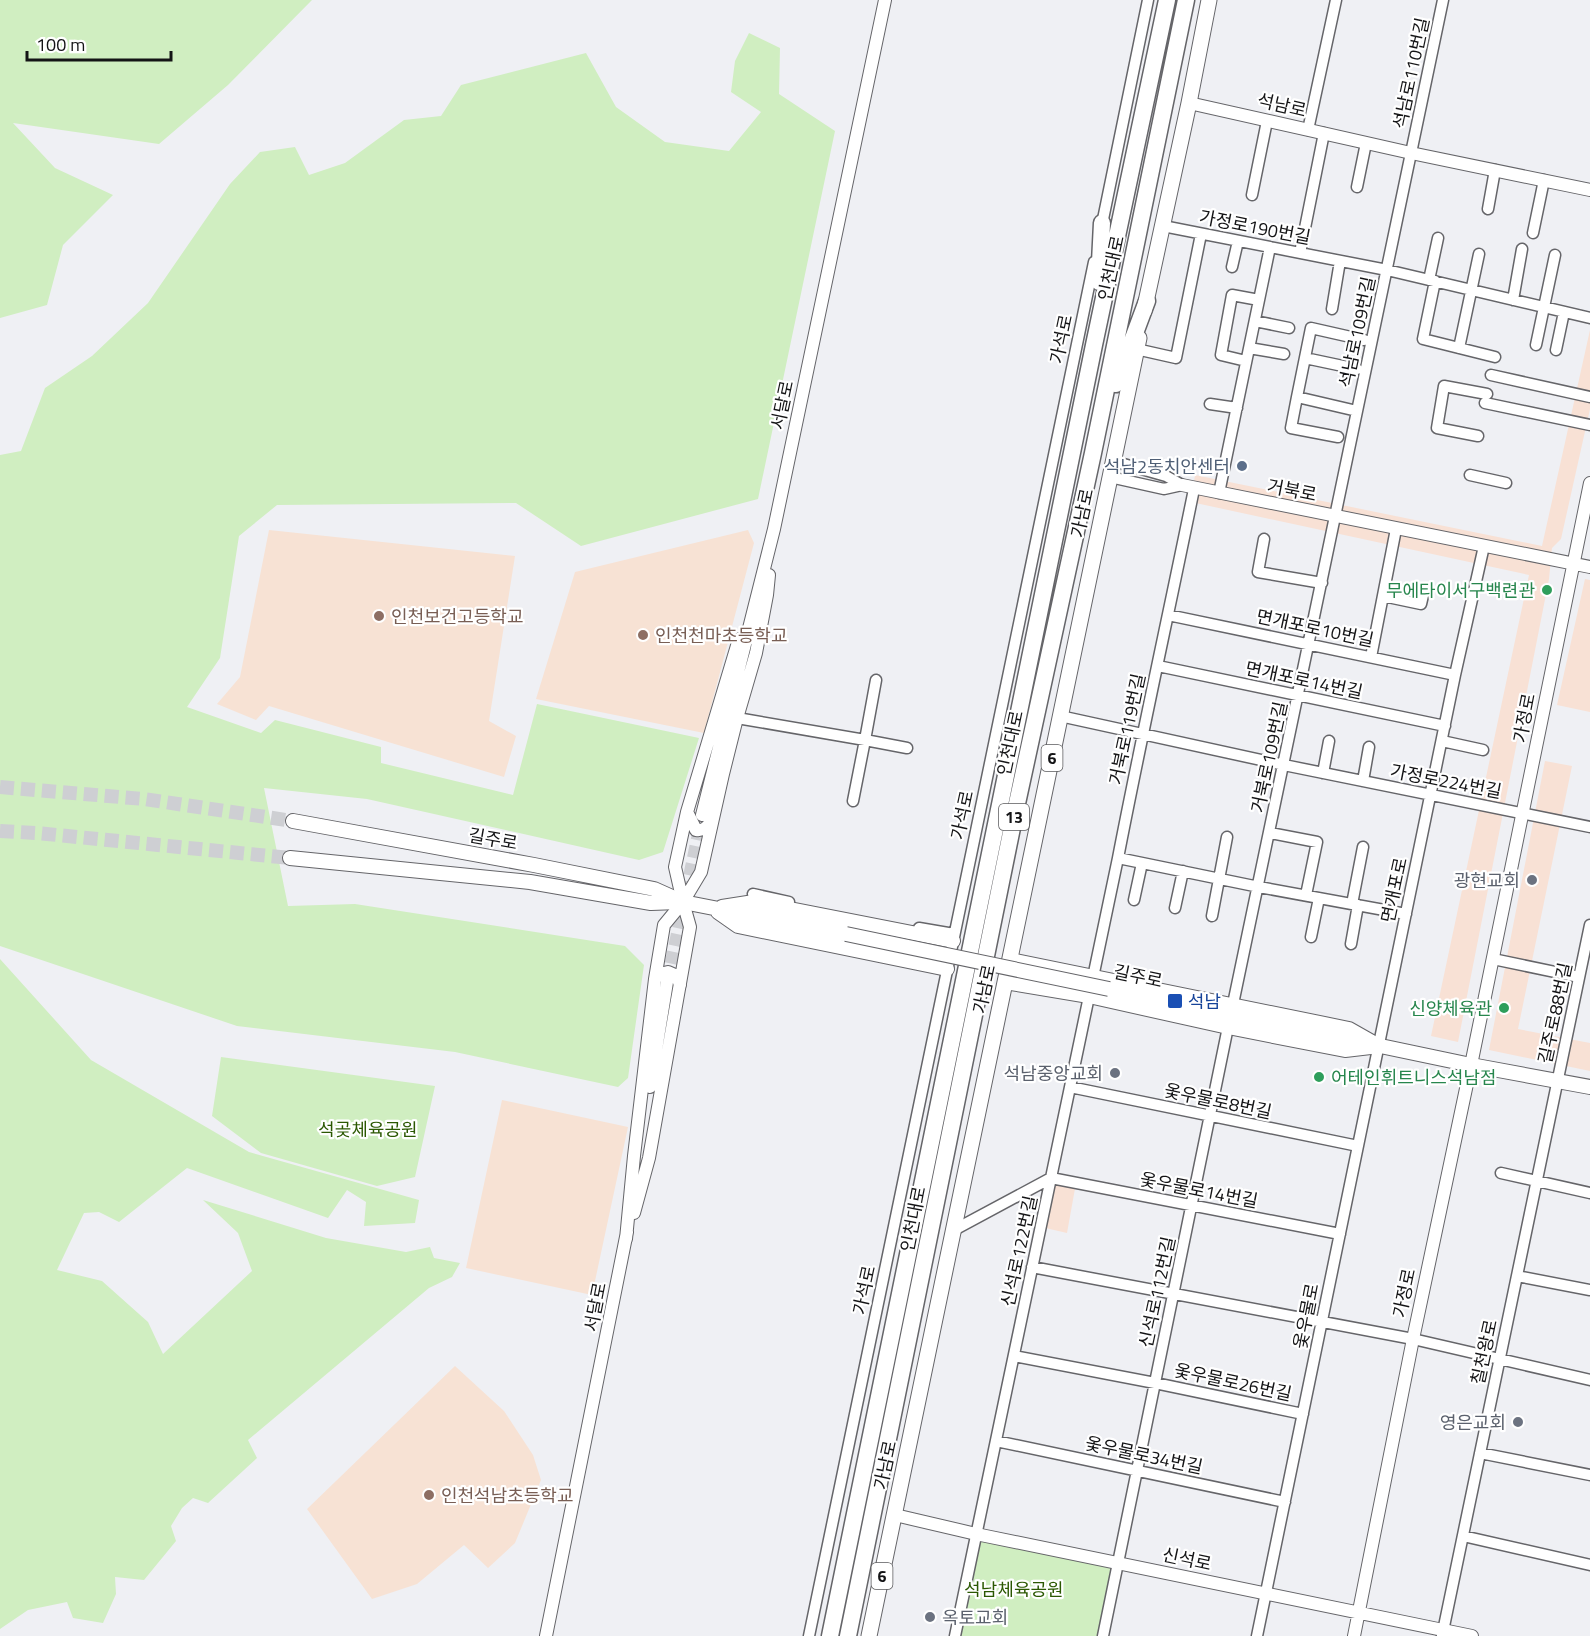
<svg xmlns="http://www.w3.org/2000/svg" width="1590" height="1636" viewBox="0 0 1590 1636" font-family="'Titillium Web','Noto Sans KR',sans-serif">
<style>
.commercial{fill:#f8e1d5}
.education{fill:#f7e2d4}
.green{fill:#d0eec1}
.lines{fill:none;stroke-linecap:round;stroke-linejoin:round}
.tertiary-tunnel{stroke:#cecfd3;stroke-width:12;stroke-dasharray:12 6;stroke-linecap:butt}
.secondary-tunnel{stroke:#cecfd3;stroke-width:14;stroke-dasharray:14 7;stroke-linecap:butt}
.minor-casing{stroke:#656569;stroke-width:13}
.tertiary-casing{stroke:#656569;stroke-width:14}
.secondary-casing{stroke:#656569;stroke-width:16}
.primary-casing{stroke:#656569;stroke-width:17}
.trunk-casing{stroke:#656569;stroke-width:19}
.minor{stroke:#fff;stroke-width:10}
.tertiary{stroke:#fff;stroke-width:12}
.secondary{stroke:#fff;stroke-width:14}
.primary{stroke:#fff;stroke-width:15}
.trunk{stroke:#fff;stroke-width:16}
.secondary-bridge-casing{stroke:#656569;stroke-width:16;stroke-linecap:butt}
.secondary-bridge{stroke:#fff;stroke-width:14}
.service-dot{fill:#5c6f8a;stroke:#fff;stroke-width:2}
.leisure-dot{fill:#2e9e5b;stroke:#fff;stroke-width:2}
.education-dot{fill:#8d6e63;stroke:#fff;stroke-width:2}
.worship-dot{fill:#6b7280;stroke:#fff;stroke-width:2}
.transit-dot{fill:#1a4fb4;stroke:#fff;stroke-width:2}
.labels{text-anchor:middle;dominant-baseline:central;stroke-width:4.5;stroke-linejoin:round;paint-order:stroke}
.shield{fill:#fff;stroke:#5a5a5c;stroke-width:1.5}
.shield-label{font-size:16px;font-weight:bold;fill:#141416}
.street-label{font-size:18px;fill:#141416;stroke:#fff}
.service-label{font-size:18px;fill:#4e5e75;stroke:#fff;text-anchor:end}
.leisure-label{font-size:18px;fill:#27864d;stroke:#fff;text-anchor:end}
.education-label{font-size:18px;fill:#785e54;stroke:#fff;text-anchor:start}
.worship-label{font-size:18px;fill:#5b616d;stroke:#fff;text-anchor:end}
.transit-label{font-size:18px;fill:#164399;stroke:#fff;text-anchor:start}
.park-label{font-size:18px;fill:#2b5802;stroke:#fff}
</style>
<rect width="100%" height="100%" fill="#eff0f4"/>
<!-- commercial -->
<path class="commercial" d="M1590 330V409L1561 539 1552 548 1549 579 1458 1042 1431 1036 1529 575 1191 502 1195 475 1542 546Z
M1585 579 1590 580V712L1557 705Z
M1545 761 1572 766 1518 1029 1590 1043V1071L1489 1050Z
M1051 1178 1076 1183 1067 1233 1041 1227Z"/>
<!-- education -->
<path class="education" d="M269 530 515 556 489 721 516 736 504 777 269 706 256 720 217 704 240 677Z
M748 530 754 543 704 733 536 699 575 572Z
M502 1100 628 1127 592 1295 466 1268Z
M455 1366 504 1411 533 1455 541 1480 515 1543 488 1568 464 1545 417 1584 372 1599 307 1509Z"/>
<!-- green -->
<path class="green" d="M0 0H312L228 85 159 144 13 123 55 168 113 195 63 245 47 305 0 318Z
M749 33 780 48 779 94 835 131 758 499 581 546 516 503 277 505 239 536 220 658 187 707 261 733 275 720 381 747V763L513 795 537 704 699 738 663 852 639 860 367 799 264 788 288 906 355 904 625 946 644 965 628 1078 618 1087 455 1052 237 1026 0 946V455L21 451 45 388 92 356 148 303 230 184 260 152 295 147 309 175 345 163 404 120 441 116 461 85 586 53 616 107 665 142 729 151 761 112 731 92 735 61Z
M0 959 91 1060 249 1152 419 1200 415 1223 364 1226 366 1202 347 1190 328 1218 187 1168 119 1222 99 1212 84 1213 57 1270 102 1281 148 1322 163 1354 252 1271 238 1233 203 1200 326 1238 406 1252 430 1247 434 1258 460 1263 452 1277 429 1288 248 1440 257 1458 208 1503 193 1498 182 1508 171 1526 176 1541 144 1580 115 1577 116 1594 103 1623 73 1618 67 1602 28 1610 0 1629Z
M221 1057 435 1086 415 1177 377 1186 261 1153 212 1116Z
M976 1534 1118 1563 1103 1636H957Z"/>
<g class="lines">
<!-- tertiary-tunnel -->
<path class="tertiary-tunnel" d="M667 981 702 815"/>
<!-- secondary-tunnel -->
<path class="secondary-tunnel" d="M0 787 144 799 293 821
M0 831 37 833 290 858"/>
<!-- minor casing -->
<g class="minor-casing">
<path id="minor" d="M1308 130 1336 0
M1357 187 1366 143
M1252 195 1267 121
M1488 209 1495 170
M1163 226 1387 270 1590 318
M1101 229 1148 0
M1533 233 1544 180
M1300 253 1324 133
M1232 267 1238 241
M1429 280 1438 238
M1435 281 1423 339 1495 357
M1513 300 1522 249
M1332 309 1340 261
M1255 321 1289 328
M1536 345 1555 255
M1249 348 1284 354
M1459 348 1479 254
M1136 349 1176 358 1201 234
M1556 350 1564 312
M1305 358 1357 369
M1246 361 1221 355 1232 295 1259 300
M1491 375 1590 397
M1297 397 1311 328 1364 340
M1485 403 1590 425
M1210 404 1237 408
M1478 436 1437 428 1444 386 1487 394
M1338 437 1291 428 1297 397 1357 411
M1113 461 1166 476 1182 485
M1470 475 1506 483
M1110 477 1164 489 1182 485
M1219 493 1270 247
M1264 539 1258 572 1322 583
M1383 596 1421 604 1424 591
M1168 615 1455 675
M1371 657 1396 529
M1158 666 1445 726
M876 680 865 740 907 748
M1060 716 1284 765 1590 827
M737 718 865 740 853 801
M1442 741 1483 750
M1323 773 1329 741
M1363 781 1369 747
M1270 833 1317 842 1306 895
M1118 858 1259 887 1406 914
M753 894 789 902
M1134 900 1142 863
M1352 904 1363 847
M1175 908 1183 871
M1212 916 1227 837
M919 928 954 934
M1311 937 1319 898
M1351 944 1358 905
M1493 959 1579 977
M1233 1004 1443 0
M1070 1087 1358 1146
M1501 1173 1590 1193
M954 1230 1051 1178 1340 1234
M1032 1267 1413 1339 1590 1380
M1517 1276 1590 1290
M1014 1356 1155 1383 1303 1414
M996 1441 1285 1502
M1480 1453 1590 1475
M1463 1536 1590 1565
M809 1636 1094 262
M955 1636 1118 858C1142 734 1169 612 1194 489
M1103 1636 1228 1027
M1257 1636 1455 675 1484 546
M1442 1636 1590 925"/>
</g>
<!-- tertiary casing -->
<g class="tertiary-casing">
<path id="tertiary" d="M1189 103 1411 153 1590 190
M1182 485 1590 567
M687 812 696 830C704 831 707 827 712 821
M702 815 774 529 885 0
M655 979 660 974 668 972 677 976 680 985
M650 1087 667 982
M634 1213 649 1158 690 927 683 902 701 872 723 774 737 718 756 653 767 595 769 575
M626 1239 634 1156 655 979 664 925 683 902 675 867 687 812 739 639
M895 1515 976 1534 1472 1636
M546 1636 627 1232
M1354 1636 1413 1339 1471 1065 1590 483"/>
</g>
<!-- secondary casing -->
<g class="secondary-casing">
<path id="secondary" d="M293 821 534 865 654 889 683 902 846 934
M290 858 530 882 651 903 678 902
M722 907 754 902 953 941
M718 912 738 926 947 969
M1005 982 1089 996 1228 1027 1345 1050 1379 1046 1349 1029 1010 960
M1109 989 1471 1065 1590 1087"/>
</g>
<!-- primary casing -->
<g class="primary-casing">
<path id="primary" d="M1144 311 1189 103 1209 0
M869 1636 1139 338"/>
</g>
<!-- trunk casing -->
<g class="trunk-casing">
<path id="trunk" d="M1099 282 1102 223
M1116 384 1147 301
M830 1636 1094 345 1167 0
M848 1636 1016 808 1093 453 1186 0"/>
</g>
<!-- minor -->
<use href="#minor" class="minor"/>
<!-- tertiary -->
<use href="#tertiary" class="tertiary"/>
<!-- secondary -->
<use href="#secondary" class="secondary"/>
<!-- primary -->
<use href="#primary" class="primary"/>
<!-- trunk -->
<use href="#trunk" class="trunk"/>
<!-- secondary-bridge casing -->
<g class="secondary-bridge-casing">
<path id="secondary-bridge" d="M846 934 1109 989"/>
</g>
<!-- secondary-bridge -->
<use href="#secondary-bridge" class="secondary-bridge"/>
</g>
<!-- markers -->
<circle class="service-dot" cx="1242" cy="466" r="6"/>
<g class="leisure-dot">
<circle cx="1547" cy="590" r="6"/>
<circle cx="1504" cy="1008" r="6"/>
<circle cx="1319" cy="1077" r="6"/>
</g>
<g class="education-dot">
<circle cx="379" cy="616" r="6"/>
<circle cx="643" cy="635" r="6"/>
<circle cx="429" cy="1495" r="6"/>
</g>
<g class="worship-dot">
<circle cx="1532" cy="880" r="6"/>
<circle cx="1115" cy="1073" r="6"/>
<circle cx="1518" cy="1422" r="6"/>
<circle cx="930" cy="1617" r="6"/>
</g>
<rect class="transit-dot" x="1167" y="993" width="16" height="16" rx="3"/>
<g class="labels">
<!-- shield labels -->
<g class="shield">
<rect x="1041.5" y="745" width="21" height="26" rx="4.5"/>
<rect x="999" y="804" width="30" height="26" rx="4.5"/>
<rect x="871.5" y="1563" width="21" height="26" rx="4.5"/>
</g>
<g class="shield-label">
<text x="1052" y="758">6</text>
<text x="1014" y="817">13</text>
<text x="882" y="1576">6</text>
</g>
<!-- street labels -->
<g class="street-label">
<text transform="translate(1411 73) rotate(-78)">석남로110번길</text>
<text transform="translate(1282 105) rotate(13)">석남로</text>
<text transform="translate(1255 227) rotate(11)">가정로190번길</text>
<text transform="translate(1111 268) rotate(-78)">인천대로</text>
<text transform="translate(1357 332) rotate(-78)">석남로109번길</text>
<text transform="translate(1061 339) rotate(-78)">가석로</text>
<text transform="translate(782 405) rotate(-78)">서달로</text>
<text transform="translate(1292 490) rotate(11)">거북로</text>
<text transform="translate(1082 513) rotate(-78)">가남로</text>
<text transform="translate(1315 628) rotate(12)">면개포로10번길</text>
<text transform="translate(1304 680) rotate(12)">면개포로14번길</text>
<text transform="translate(1524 718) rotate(-79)">가정로</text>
<text transform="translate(1127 729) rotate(-78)">거북로119번길</text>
<text transform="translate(1010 743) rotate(-78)">인천대로</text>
<text transform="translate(1269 757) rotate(-78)">거북로109번길</text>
<text transform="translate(1446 781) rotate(11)">가정로224번길</text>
<text transform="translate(962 815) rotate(-78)">가석로</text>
<text transform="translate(493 839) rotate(10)">길주로</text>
<text transform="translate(1394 890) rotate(-78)">면개포로</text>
<text transform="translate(1138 976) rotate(12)">길주로</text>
<text transform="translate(984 989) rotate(-78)">가남로</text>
<text transform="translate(1555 1013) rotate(-78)">길주로88번길</text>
<text transform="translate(1218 1101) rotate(12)">옻우물로8번길</text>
<text transform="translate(1199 1190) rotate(11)">옻우물로14번길</text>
<text transform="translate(913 1219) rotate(-79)">인천대로</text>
<text transform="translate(1019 1251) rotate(-78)">신석로122번길</text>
<text transform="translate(864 1290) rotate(-78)">가석로</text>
<text transform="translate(1157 1292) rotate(-78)">신석로112번길</text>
<text transform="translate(1404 1293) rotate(-78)">가정로</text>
<text transform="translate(595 1307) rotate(-79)">서달로</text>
<text transform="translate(1306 1316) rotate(-79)">옻우물로</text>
<text transform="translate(1484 1352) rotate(-78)">칠천왕로</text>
<text transform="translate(1233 1382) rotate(12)">옻우물로26번길</text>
<text transform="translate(1144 1455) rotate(12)">옻우물로34번길</text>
<text transform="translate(885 1465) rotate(-78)">가남로</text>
<text transform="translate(1187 1559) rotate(12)">신석로</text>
</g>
<!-- service labels -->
<g class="service-label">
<text x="1230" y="466">석남2동치안센터</text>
</g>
<!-- leisure labels -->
<g class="leisure-label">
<text x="1535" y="590">무에타이서구백련관</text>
<text x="1492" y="1008">신양체육관</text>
<text x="1331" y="1077" text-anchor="start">어테인휘트니스석남점</text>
</g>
<!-- education labels -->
<g class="education-label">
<text x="391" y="616">인천보건고등학교</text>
<text x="655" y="635">인천천마초등학교</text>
<text x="441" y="1495">인천석남초등학교</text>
</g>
<!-- worship labels -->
<g class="worship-label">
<text x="1520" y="880">광현교회</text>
<text x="1103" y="1073">석남중앙교회</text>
<text x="1506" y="1422">영은교회</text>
<text x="942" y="1617" text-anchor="start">옥토교회</text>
</g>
<!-- transit labels -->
<g class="transit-label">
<text x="1188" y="1001">석남</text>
</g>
<!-- park labels -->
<g class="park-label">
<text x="368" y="1129">석곶체육공원</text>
<text x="1014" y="1589">석남체육공원</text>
</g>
</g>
<!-- scale -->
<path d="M27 51v9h144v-9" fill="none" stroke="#141416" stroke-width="3"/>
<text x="36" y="51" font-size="18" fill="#141416" stroke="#ffffff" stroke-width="4.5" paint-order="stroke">100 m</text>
</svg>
